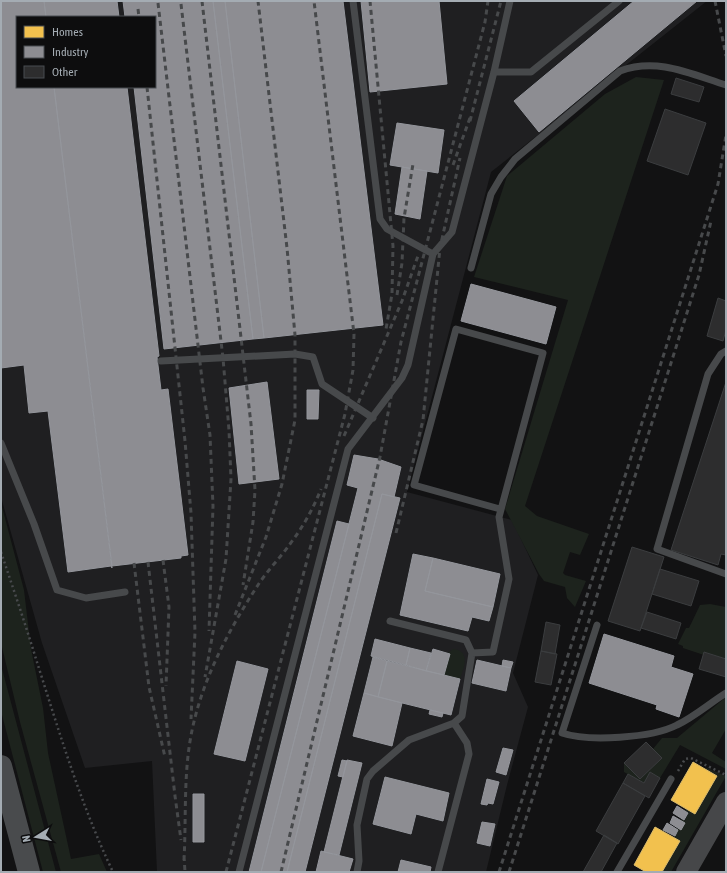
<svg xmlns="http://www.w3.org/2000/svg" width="727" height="873" viewBox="0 0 727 873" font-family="'Asap Condensed',sans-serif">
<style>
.built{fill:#1f1f21;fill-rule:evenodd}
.green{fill:#1d231d}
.homes{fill:#f2c14e;stroke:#dbbb6c}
.industry{fill:#8d8d92;stroke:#94969c}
.building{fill:#2d2d2e;stroke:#3b3d3f}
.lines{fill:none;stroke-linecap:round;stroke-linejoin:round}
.path{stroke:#484a4d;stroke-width:2.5;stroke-dasharray:2 3;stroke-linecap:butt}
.lane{stroke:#47494b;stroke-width:7}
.secondary{stroke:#464749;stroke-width:20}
.primary{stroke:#494b4d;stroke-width:22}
.rail{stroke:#47494b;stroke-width:3;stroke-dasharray:5 4;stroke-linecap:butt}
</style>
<rect width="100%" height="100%" fill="#121213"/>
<!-- built -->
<path class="built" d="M1 1H707L491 172 407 492 512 520 538 575 513 673 528 707 507 785 486 872H157L152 761 85 768 42 643 1 497ZM17 17H155V87H17Z"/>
<!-- green -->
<path class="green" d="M636 77 664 80 525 506 537 516 589 534 580 555 570 552 563 573 565 575 586 581 575 607 567 598 565 587 544 581 539 574 505 509 568 300 474 277 507 176 605 94Z
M1 503 24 590 31 649 43 708 48 753 71 859 99 854 107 872H61L20 722 1 643Z
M710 604 726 607V659L705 652 704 655 683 648V646L678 644 686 628H689L700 605Z
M453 649C471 651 464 667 460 679L444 675 450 654 448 653Z
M1 665 56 872H43L1 711Z
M726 697V729L712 753 726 762V769L680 745 660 778 650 772 644 783 624 772V763L640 779 662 758 653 749 662 738H677Z
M707 768 726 776 671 872H662L680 841 674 837C678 831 678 824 682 818L685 820 688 813 684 811 686 809 695 814 717 776 705 769Z"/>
<!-- homes -->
<path class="homes" d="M693 762 717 776 695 814 671 800Z
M655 827 680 841 662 872H646L634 865Z"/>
<!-- industry -->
<path class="industry" d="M1 1H44L46 17H17V87H54L112 568 111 566 68 572 48 411 29 413 24 365 1 368Z
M44 1H117L119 17H46Z
M123 1H213L253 339 164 349 134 87H155V17H125Z
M213 1H225L264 338 253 339Z
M225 1H343L383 325 264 338Z
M361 1H439L447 84 370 92Z
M634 1H697L539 132 514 101Z
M54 87H127L159 356 157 357 161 390 168 389 188 555 181 556V558L112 566Z
M397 123 444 130 438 173 390 165Z
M402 167 427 171 420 219 395 214Z
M471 284 556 307 546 344 461 321Z
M267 382 279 479 239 484 229 388Z
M307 390H319L318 419H307Z
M354 455 378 459 401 467 394 497 382 494 287 872H261L358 488 347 485Z
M382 494 400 498 305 872H287Z
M337 521 349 524 261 872H249Z
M413 554 433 558 425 591 493 607 489 621 472 617 468 631 400 615Z
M433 558 500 574 493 607 425 591Z
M604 634 674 656 671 667 693 674 679 717 656 709 657 705 589 683Z
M375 639 410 648 406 665 371 656Z
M410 648 431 653 426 671 406 665Z
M433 649 450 654 444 675 426 671Z
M373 657 387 661 378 697 364 693Z
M477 660 511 668 506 691 472 683Z
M503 660 513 662 511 668 502 666Z
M237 661 268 669 245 761 214 754Z
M387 661 460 679 451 715 378 697Z
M364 693 402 703 392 746 353 736Z
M430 710 443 713 442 717 429 714Z
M503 748 513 750 506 775 496 772Z
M342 760 347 761 343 777 338 776Z
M347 760 362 763 339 855 324 852Z
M385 777 449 793 443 821 416 814 411 834 373 824Z
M487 779 499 782 493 804 488 803 487 805 481 804Z
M193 794H204V842H193Z
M677 806 688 813 684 820 673 813Z
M673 816 685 823 681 830 670 823Z
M482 822 495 824 490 846 477 843Z
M667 823 678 830 675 836 663 830Z
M321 851 353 859 349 872H316Z
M401 860 431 867 430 872H398Z"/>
<!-- building -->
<path class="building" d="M676 78 704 87 699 102 671 94Z
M665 109 706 123 688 175 647 161Z
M718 298 726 301V330L723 341 707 336Z
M726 382V555L721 554 718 565 671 550Z
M632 547 664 557 640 631 608 621Z
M660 569 699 581 691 606 652 594Z
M647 612 681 623 676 639 641 628Z
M546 622 560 625 555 654 541 651Z
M541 651 557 654 551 685 535 682Z
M704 652 726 659V677L699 669Z
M646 742 662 758 640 779 624 763Z
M650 772 660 778 649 798 623 783 628 774 644 783Z
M623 783 645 796 618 844 596 831Z
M604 835 617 843 601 872H583Z"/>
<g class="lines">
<!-- path -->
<path class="path" d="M1 552C13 588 25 623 36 659 59 731 80 803 113 872
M678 771 685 759 691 758 726 775"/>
<!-- lane -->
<path class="lane" d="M353 1 380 219 387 229 433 254
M494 72H531L619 1
M471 268 491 194 501 177 515 159 620 71C657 57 691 74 726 85
M726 351 721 354 708 374 657 549 726 574
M161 361 295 354 313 357 322 384 373 418
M1 443 34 524 57 590 86 598 125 592
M597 625 562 733C588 742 652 738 677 725 694 717 710 703 726 693
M472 653 493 652 509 579 499 517 543 353 456 329 414 485 500 509
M239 872 348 449 402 378 408 365 433 254 452 232 494 72 510 1
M357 872 359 861 357 825 367 779 373 771 409 740 454 723 462 716 472 653 466 640 390 621
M438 872 469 754 467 743 454 723
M617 872 671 779"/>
<!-- secondary -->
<path class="secondary" d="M686 872 726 802"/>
<!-- primary -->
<path class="primary" d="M1 766 29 872"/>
<!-- rail -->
<path class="rail" d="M202 1 251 424 255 490 253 522 243 585
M370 1 393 246 392 294 386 329
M715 1 726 56
M158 3 203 388 210 435 213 506 209 631
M181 4 223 358 229 430 231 479 226 559 205 677
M138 9 139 17
M147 87 185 441 191 513 195 632 191 719
M470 121 501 1
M453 165 471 115
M397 295 402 263 404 218 413 164
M344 436 402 301 419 253
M396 533 423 420 440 248 460 158
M163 560 169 607 166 686
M148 562 175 796 181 840
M134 563 149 687 165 757
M235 615 266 537 282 484 295 420V335L287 248 258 1
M184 856 185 872
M184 860C186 824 184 783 189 748 197 689 226 634 258 585 267 571 280 558 290 544 303 527 313 509 321 489
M226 872 345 414 353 370 354 334 314 1
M281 872 380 457 401 342 485 22 488 1
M499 872 718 184 726 135
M509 872 699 275 711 221"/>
</g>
<!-- border -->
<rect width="727" height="873" fill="none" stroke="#a4acb3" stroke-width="4"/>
<!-- legend -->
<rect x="16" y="16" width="140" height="72" fill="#0d0d0e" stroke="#494d50"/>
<rect x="24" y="26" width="20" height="12" fill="#f2c14e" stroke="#494d50"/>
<text x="52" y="36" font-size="12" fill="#a4acb3">Homes</text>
<rect x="24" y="46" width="20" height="12" fill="#8d8d92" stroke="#494d50"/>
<text x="52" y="56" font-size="12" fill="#a4acb3">Industry</text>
<rect x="24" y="66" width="20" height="12" fill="#2d2d2e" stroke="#494d50"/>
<text x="52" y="76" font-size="12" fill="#a4acb3">Other</text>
<!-- north arrow -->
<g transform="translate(36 837) rotate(259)" stroke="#0d0d0e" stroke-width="3" paint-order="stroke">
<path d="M0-3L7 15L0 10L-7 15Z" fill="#a4acb3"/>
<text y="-6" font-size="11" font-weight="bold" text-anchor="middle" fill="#a4acb3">N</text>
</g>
</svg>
